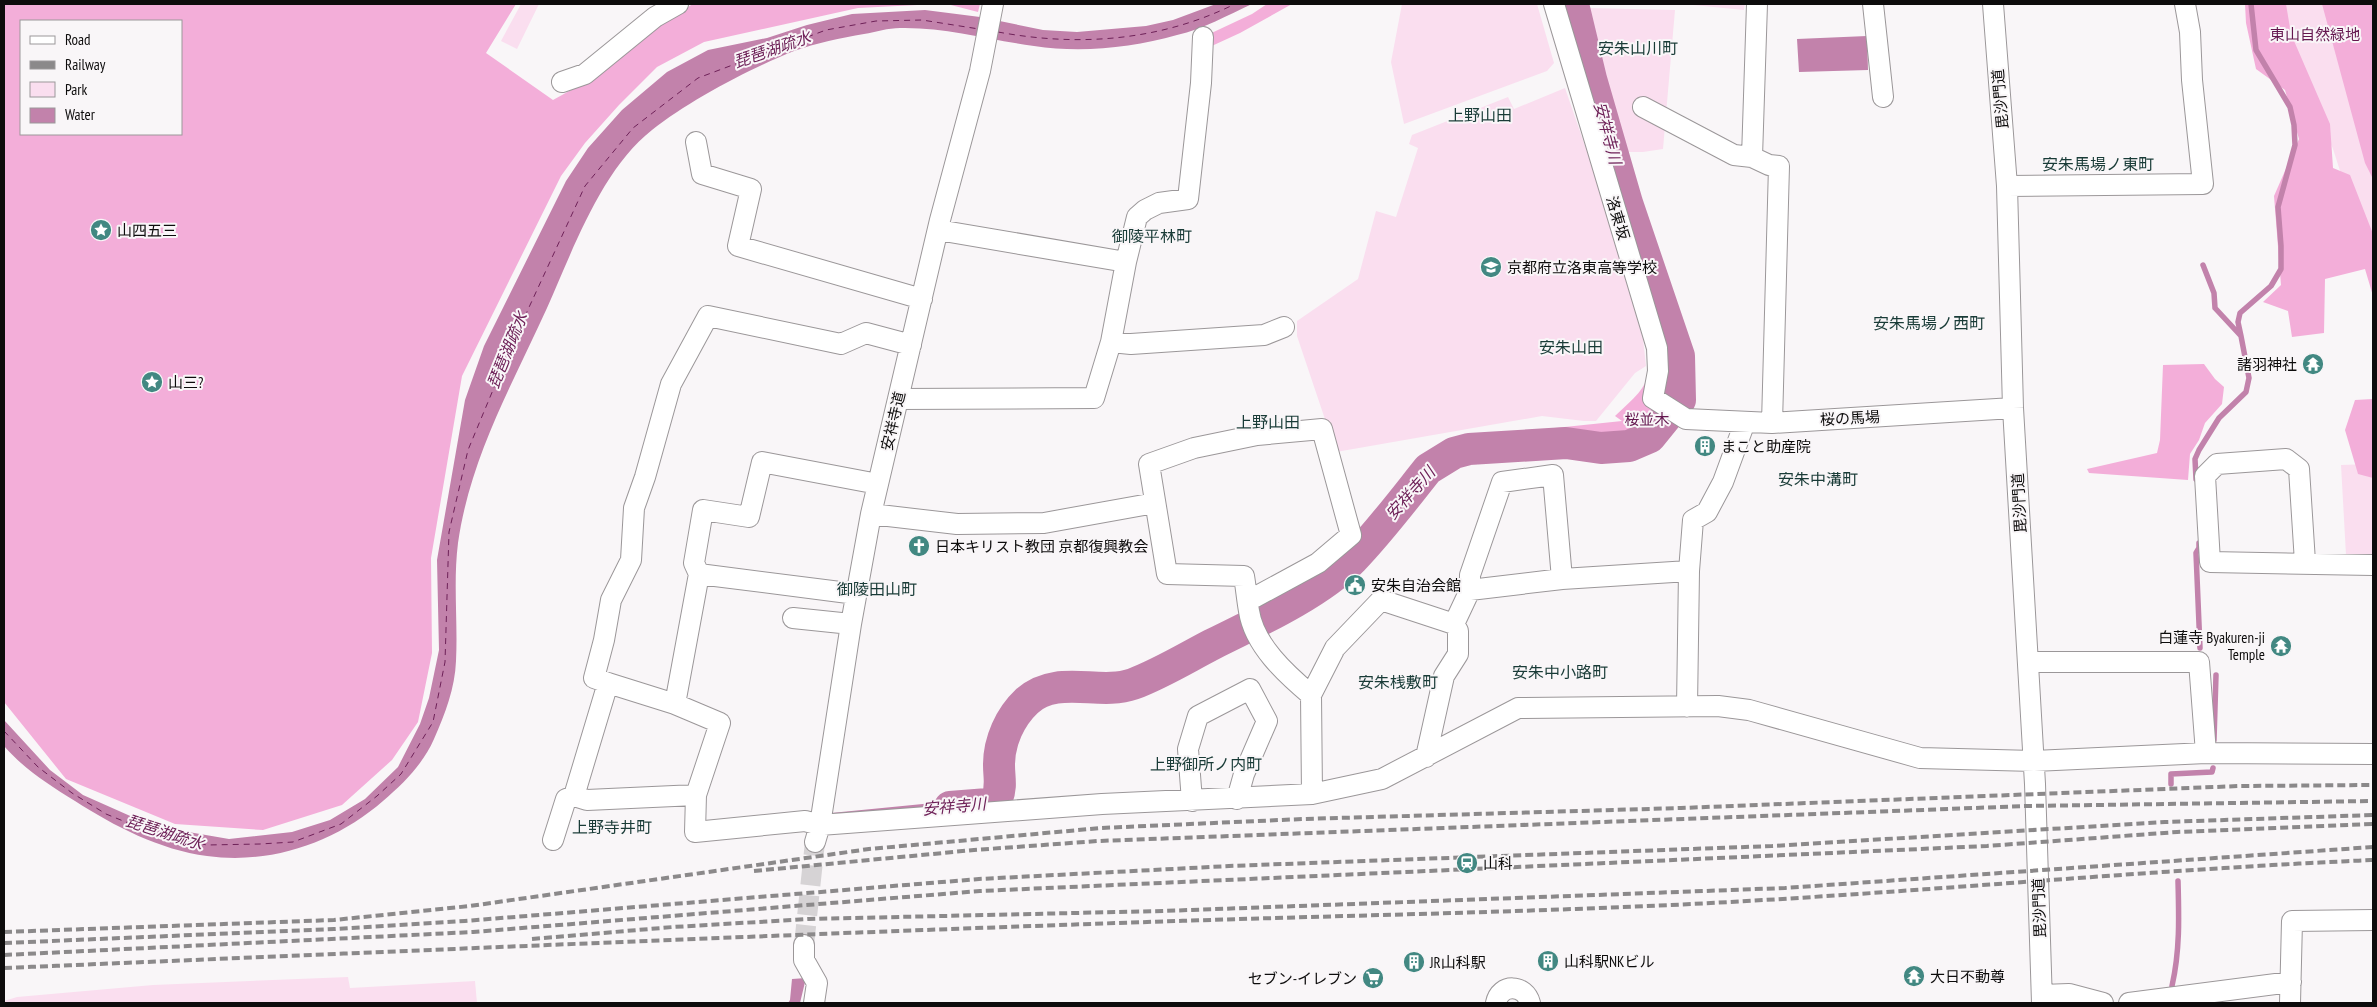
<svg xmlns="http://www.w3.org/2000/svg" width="2377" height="1007" viewBox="0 0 2377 1007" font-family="'PT Sans Narrow','Noto Sans JP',sans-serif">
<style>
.green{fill:#fadeef}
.forest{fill:#f3aed9;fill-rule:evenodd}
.water{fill:#c282ab}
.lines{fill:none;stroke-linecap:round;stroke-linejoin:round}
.stream{stroke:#c282ab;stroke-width:5.5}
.river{stroke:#c282ab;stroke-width:32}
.ferry{stroke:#6e2158;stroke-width:1;stroke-dasharray:6 5;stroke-linecap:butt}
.street-tunnel{stroke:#d6d3d5;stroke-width:20;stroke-dasharray:20 10;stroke-linecap:butt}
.street-casing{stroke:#9b9799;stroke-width:22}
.street{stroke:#fff;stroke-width:20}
.rail{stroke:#8b898a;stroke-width:4;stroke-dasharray:8 4;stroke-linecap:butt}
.labels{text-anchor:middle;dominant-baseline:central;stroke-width:4;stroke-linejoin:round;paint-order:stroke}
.park-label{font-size:15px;fill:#64174f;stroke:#f9f6f8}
.street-label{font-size:15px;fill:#0d0c0c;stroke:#f9f6f8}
.poi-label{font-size:15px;fill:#0d0c0c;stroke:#f9f6f8;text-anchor:start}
.neighbourhood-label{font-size:16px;fill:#193b37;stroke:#f9f6f8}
.water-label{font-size:16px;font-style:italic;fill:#6e2158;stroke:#f9f6f8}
</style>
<rect width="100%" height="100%" fill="#f9f6f8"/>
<!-- green -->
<path class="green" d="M521 4H539L517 49 501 41Z
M1402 4H1537L1554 63 1547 71 1404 124 1391 62Z
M1683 4H1745L1744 10Z
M2272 4H2336L2373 118V273L2333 149Z
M1588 8 1675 10 1663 149 1643 152H1626Z
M1565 88 1593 169 1643 339 1646 366 1635 373 1596 421H1584L1542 416 1336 452 1297 336V321L1358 279 1376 211 1396 217 1418 148 1409 144 1412 135 1508 97 1514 109Z
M2370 464 2373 480V554L2346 555 2341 465Z
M348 977 350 988 475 981 477 1003H4V1001L17 997 153 985Z"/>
<!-- forest -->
<path class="forest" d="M4 4H516L486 53 553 100 589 80 662 22 693 4H937L858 8 704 42 657 67 619 105 585 143 561 176 462 376 431 558 432 653 418 722 392 760 342 805 263 830 175 824 66 779 4 702ZM21 21H181V134H21Z
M947 4H980L978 12Z
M1267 4H1292L1240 33 1203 50V37L1252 14Z
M1544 4H1573L1591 79 1627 203 1679 356 1680 400 1661 445 1627 452 1566 443 1469 449 1480 436 1622 421 1615 416C1645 387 1653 385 1647 340Z
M2245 4H2286L2291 34 2330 124 2333 168 2350 175 2373 234V296L2365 269 2325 279 2324 333 2292 337 2288 311 2263 302 2281 285 2274 196 2299 139 2285 90 2256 69 2246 23Z
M2322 4H2373V179L2365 163Z
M2204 364 2215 379 2224 387 2222 404 2205 423 2199 440 2190 454 2188 480 2089 473 2087 469 2157 453 2160 440 2163 365Z
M2373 399V478L2358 474 2345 430 2355 400Z"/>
<!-- water -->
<path class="water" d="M1216 4H1252C1228 15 1203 29 1177 35 1131 48 1081 53 1034 46 989 40 946 27 900 28 888 28 876 32 864 34 841 38 816 43 794 51 751 68 688 101 652 130 601 170 573 250 547 308 512 385 470 458 458 543 453 583 458 621 456 661 455 688 445 714 434 739 423 764 404 783 383 801 336 842 271 865 207 856 160 850 114 826 75 801 49 785 24 769 4 746V720L50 770 83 795 137 819 171 829 229 839 292 832 330 820 365 799 398 767 420 724 429 698 439 650 437 560 465 400 484 346 566 181 588 148 622 110 667 72 708 50 767 38 807 25 852 14 925 10 980 17 1043 30 1077 32 1146 26 1173 20Z
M1867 36 1868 70 1799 72 1797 39Z
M984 798V809L839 821 831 813Z
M806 978 800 1003H788L790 1000 792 979Z"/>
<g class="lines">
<!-- stream -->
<path class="stream" d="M2241 336 2238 322 2240 313 2271 286 2281 269V246L2278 207 2295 145 2294 125 2290 107 2256 50 2251 4
M2196 479 2195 459 2199 450 2219 418 2246 392 2249 378 2241 336 2215 308 2214 293 2203 265
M2199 543V548L2196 553 2200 648
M2214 740 2216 675
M2171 784V774L2212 772 2213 768
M2172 986C2180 951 2179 917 2178 881"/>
<!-- river -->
<path class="river" d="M950 807 988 804 997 799C1002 786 999 778 999 765 999 741 1010 717 1027 701 1057 674 1099 696 1133 684 1160 674 1186 658 1211 645 1255 623 1319 594 1353 559 1380 531 1404 499 1428 469L1454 453 1469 449 1566 443 1601 448 1629 446 1650 437 1680 400 1679 356 1627 203 1591 79 1573 4"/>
<!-- ferry -->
<path class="ferry" d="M998 32C1079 47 1160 41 1235 4
M4 731 38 767 72 793 106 814 153 833 207 845 260 844 293 842 341 824 377 796 401 774 433 722 445 662 449 532 468 450 513 342 585 186 633 128 698 78 826 30 876 21 922 20 979 29"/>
<!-- street-tunnel -->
<path class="street-tunnel" d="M804 945 815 842"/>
<!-- street casing -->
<g class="street-casing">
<path id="street" d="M1554 4 1657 348 1658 371 1653 398 1686 419 1772 423 2013 408
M1757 4 1752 157 1769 165 1779 166 1772 423
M1873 4 1883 97
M1993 4 2007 186 2013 408 2035 784 2042 1003
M562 82 585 74 655 17 678 4
M1643 107 1734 155 1752 157
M696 142 702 174 751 189 738 246 922 299
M2007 186 2203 184 2192 80 2190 32 2185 4
M938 230 1126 262
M1111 342 1131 344 1264 335 1284 327
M898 399 1094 398 1111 342 1126 262 1137 217 1145 210 1159 203 1188 199 1201 83 1203 37
M871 514 957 524 1044 523 1155 503
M2305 562 2299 469 2286 459 2217 464 2205 476 2210 562 2373 565
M699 574 694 563 703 510 749 517 762 462 878 484
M1470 590V575L1502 482 1553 475 1562 579
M1248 601 1318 563 1351 535 1322 429 1257 435 1194 448 1149 464 1167 574 1244 576C1246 588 1247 600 1249 611 1254 645 1286 674 1311 695
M793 618 851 624
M1454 624 1470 590 1562 579 1689 571
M2028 662H2199L2206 753
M608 683 675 704 720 723 696 795
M675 704 699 574 856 594
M1687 707 1689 571 1693 520 1707 512 1723 482 1745 422
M1312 794 1311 695 1335 648 1381 600 1454 624 1458 631V654L1444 676 1426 757
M574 796 587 800 696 795 695 832 805 821 820 825 1102 804 1312 794 1382 779 1518 708 1718 706 1749 710 1920 758 2034 761 2206 753 2373 754
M1192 801 1188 749 1198 716 1250 689 1267 721 1244 774 1237 799
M553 840 566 799 574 796 608 683 594 678 604 640 611 600 631 560 634 508 645 477 671 384 708 316 841 344 866 333 911 345
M815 842 820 825 851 624 871 514 940 220 980 71 993 4
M804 945V960L817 983 814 1003
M2042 995 2069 994 2103 1003
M1496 1003C1500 983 1525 984 1530 1003
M2129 1003 2291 982
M2290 1003 2292 921 2373 920"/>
</g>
<!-- street -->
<use href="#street" class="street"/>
<!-- rail -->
<path class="rail" d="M754 871 974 850 1098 841 2027 806 2373 801
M4 932 334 920 470 906 869 849 1101 828 1303 819 1681 808 2240 786 2373 785
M532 939 673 927 809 919 1163 911 1785 888 2373 847
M4 943 334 929 465 921 979 879 1229 866 1772 846 2165 822 2373 815
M4 955 473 932 980 891 1987 846 2177 832 2373 824
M4 968C385 952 766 935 1147 922 1322 916 1497 913 1671 905 1906 894 2139 870 2373 860"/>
</g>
<!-- icons -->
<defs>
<g id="sight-disc" transform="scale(1.125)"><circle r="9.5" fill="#428882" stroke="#f9f6f8"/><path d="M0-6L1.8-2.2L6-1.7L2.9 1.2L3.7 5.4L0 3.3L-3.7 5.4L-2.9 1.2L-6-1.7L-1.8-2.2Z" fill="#fff"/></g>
<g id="school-disc" transform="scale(1.125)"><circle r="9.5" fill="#428882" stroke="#f9f6f8"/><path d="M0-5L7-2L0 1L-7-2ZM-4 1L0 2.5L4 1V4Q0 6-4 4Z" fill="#fff"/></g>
<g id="temple-disc" transform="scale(1.125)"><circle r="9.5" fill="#428882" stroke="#f9f6f8"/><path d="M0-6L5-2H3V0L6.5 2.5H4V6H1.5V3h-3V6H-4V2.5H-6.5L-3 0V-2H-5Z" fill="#fff"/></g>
<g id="building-disc" transform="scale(1.125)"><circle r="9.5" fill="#428882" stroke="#f9f6f8"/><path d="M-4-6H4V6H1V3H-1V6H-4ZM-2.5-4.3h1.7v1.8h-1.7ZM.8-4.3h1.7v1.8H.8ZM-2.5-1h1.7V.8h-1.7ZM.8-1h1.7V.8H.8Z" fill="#fff"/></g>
<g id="church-disc" transform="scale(1.125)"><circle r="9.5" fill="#428882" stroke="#f9f6f8"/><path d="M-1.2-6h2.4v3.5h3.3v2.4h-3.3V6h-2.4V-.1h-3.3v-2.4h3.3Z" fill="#fff"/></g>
<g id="civic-disc" transform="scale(1.125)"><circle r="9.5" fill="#428882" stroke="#f9f6f8"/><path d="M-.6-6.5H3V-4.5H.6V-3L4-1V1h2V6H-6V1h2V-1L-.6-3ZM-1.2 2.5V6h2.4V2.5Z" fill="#fff"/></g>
<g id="station-disc" transform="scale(1.125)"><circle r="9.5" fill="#428882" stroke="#f9f6f8"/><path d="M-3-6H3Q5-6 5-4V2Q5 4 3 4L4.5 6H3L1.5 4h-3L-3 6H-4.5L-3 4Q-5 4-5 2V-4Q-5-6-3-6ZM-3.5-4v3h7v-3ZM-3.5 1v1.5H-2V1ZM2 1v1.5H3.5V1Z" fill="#fff"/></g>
<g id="supermarket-disc" transform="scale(1.125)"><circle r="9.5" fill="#428882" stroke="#f9f6f8"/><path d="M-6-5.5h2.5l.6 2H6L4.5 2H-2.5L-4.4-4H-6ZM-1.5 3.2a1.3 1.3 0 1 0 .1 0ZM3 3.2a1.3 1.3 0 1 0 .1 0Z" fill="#fff"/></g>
</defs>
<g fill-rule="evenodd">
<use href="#sight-disc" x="101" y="230"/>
<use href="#school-disc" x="1491" y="267"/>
<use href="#temple-disc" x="2313" y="364"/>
<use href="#sight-disc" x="152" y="382"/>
<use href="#building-disc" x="1705" y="446"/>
<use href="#church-disc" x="919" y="546"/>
<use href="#civic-disc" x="1355" y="585"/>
<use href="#temple-disc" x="2281" y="646"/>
<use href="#station-disc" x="1467" y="863"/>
<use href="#building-disc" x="1548" y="961"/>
<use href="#building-disc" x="1414" y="962"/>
<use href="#temple-disc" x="1914" y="976"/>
<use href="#supermarket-disc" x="1373" y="978"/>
</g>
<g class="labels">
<!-- park labels -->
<g class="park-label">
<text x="2315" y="34">東山自然緑地</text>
<text x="1647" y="419">桜並木</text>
</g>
<!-- street labels -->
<g class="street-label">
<text transform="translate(2000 99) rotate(-95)">毘沙門道</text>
<text transform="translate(1618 218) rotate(73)">洛東坂</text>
<text transform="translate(1850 418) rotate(-3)">桜の馬場</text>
<text transform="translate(893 421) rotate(-77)">安祥寺道</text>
<text transform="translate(2019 503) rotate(-93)">毘沙門道</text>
<text transform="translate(2039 908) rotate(-92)">毘沙門道</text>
</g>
<!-- poi labels -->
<g class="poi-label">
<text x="117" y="230">山四五三</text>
<text x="1507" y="267">京都府立洛東高等学校</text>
<text x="2297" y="364" text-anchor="end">諸羽神社</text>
<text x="168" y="382">山三?</text>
<text x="1721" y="446">まこと助産院</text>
<text x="935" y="546">日本キリスト教団 京都復興教会</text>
<text x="1371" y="585">安朱自治会館</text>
<text x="2265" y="637" text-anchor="end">白蓮寺 Byakuren-ji<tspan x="2265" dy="17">Temple</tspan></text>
<text x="1483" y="863">山科</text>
<text x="1564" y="961">山科駅NKビル</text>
<text x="1430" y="962">JR山科駅</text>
<text x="1930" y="976">大日不動尊</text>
<text x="1357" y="978" text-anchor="end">セブン-イレブン</text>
</g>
<!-- neighbourhood labels -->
<g class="neighbourhood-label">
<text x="1638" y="48">安朱山川町</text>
<text x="1480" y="115">上野山田</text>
<text x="2098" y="164">安朱馬場ノ東町</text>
<text x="1152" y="236">御陵平林町</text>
<text x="1929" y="323">安朱馬場ノ西町</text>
<text x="1571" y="347">安朱山田</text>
<text x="1268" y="422">上野山田</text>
<text x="1818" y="479">安朱中溝町</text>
<text x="877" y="589">御陵田山町</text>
<text x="1560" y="672">安朱中小路町</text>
<text x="1398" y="682">安朱桟敷町</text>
<text x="1206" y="764">上野御所ノ内町</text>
<text x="612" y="827">上野寺井町</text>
</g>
<!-- water labels -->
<g class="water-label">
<text transform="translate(772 49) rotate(-19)">琵琶湖疏水</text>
<text transform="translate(1608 133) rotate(75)">安祥寺川</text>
<text transform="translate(507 350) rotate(-68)">琵琶湖疏水</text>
<text transform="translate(1410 493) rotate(-48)">安祥寺川</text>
<text transform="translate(954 806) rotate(-5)">安祥寺川</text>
<text transform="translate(165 832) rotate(18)">琵琶湖疏水</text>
</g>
</g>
<!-- border -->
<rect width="2377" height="1007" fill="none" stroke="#0d0c0c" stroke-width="10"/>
<!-- legend -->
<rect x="20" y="20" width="162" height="115" fill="#f9f6f8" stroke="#9b989a"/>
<rect x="30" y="36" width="25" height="8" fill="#ffffff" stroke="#9b989a"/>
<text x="65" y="45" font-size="15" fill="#0d0c0c">Road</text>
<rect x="30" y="61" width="25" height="8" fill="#8b898a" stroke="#9b989a"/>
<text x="65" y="70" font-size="15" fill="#0d0c0c">Railway</text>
<rect x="30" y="82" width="25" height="15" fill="#fadeef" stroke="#9b989a"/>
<text x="65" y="95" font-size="15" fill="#0d0c0c">Park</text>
<rect x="30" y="108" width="25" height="15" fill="#c282ab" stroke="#9b989a"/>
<text x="65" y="120" font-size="15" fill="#0d0c0c">Water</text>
</svg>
